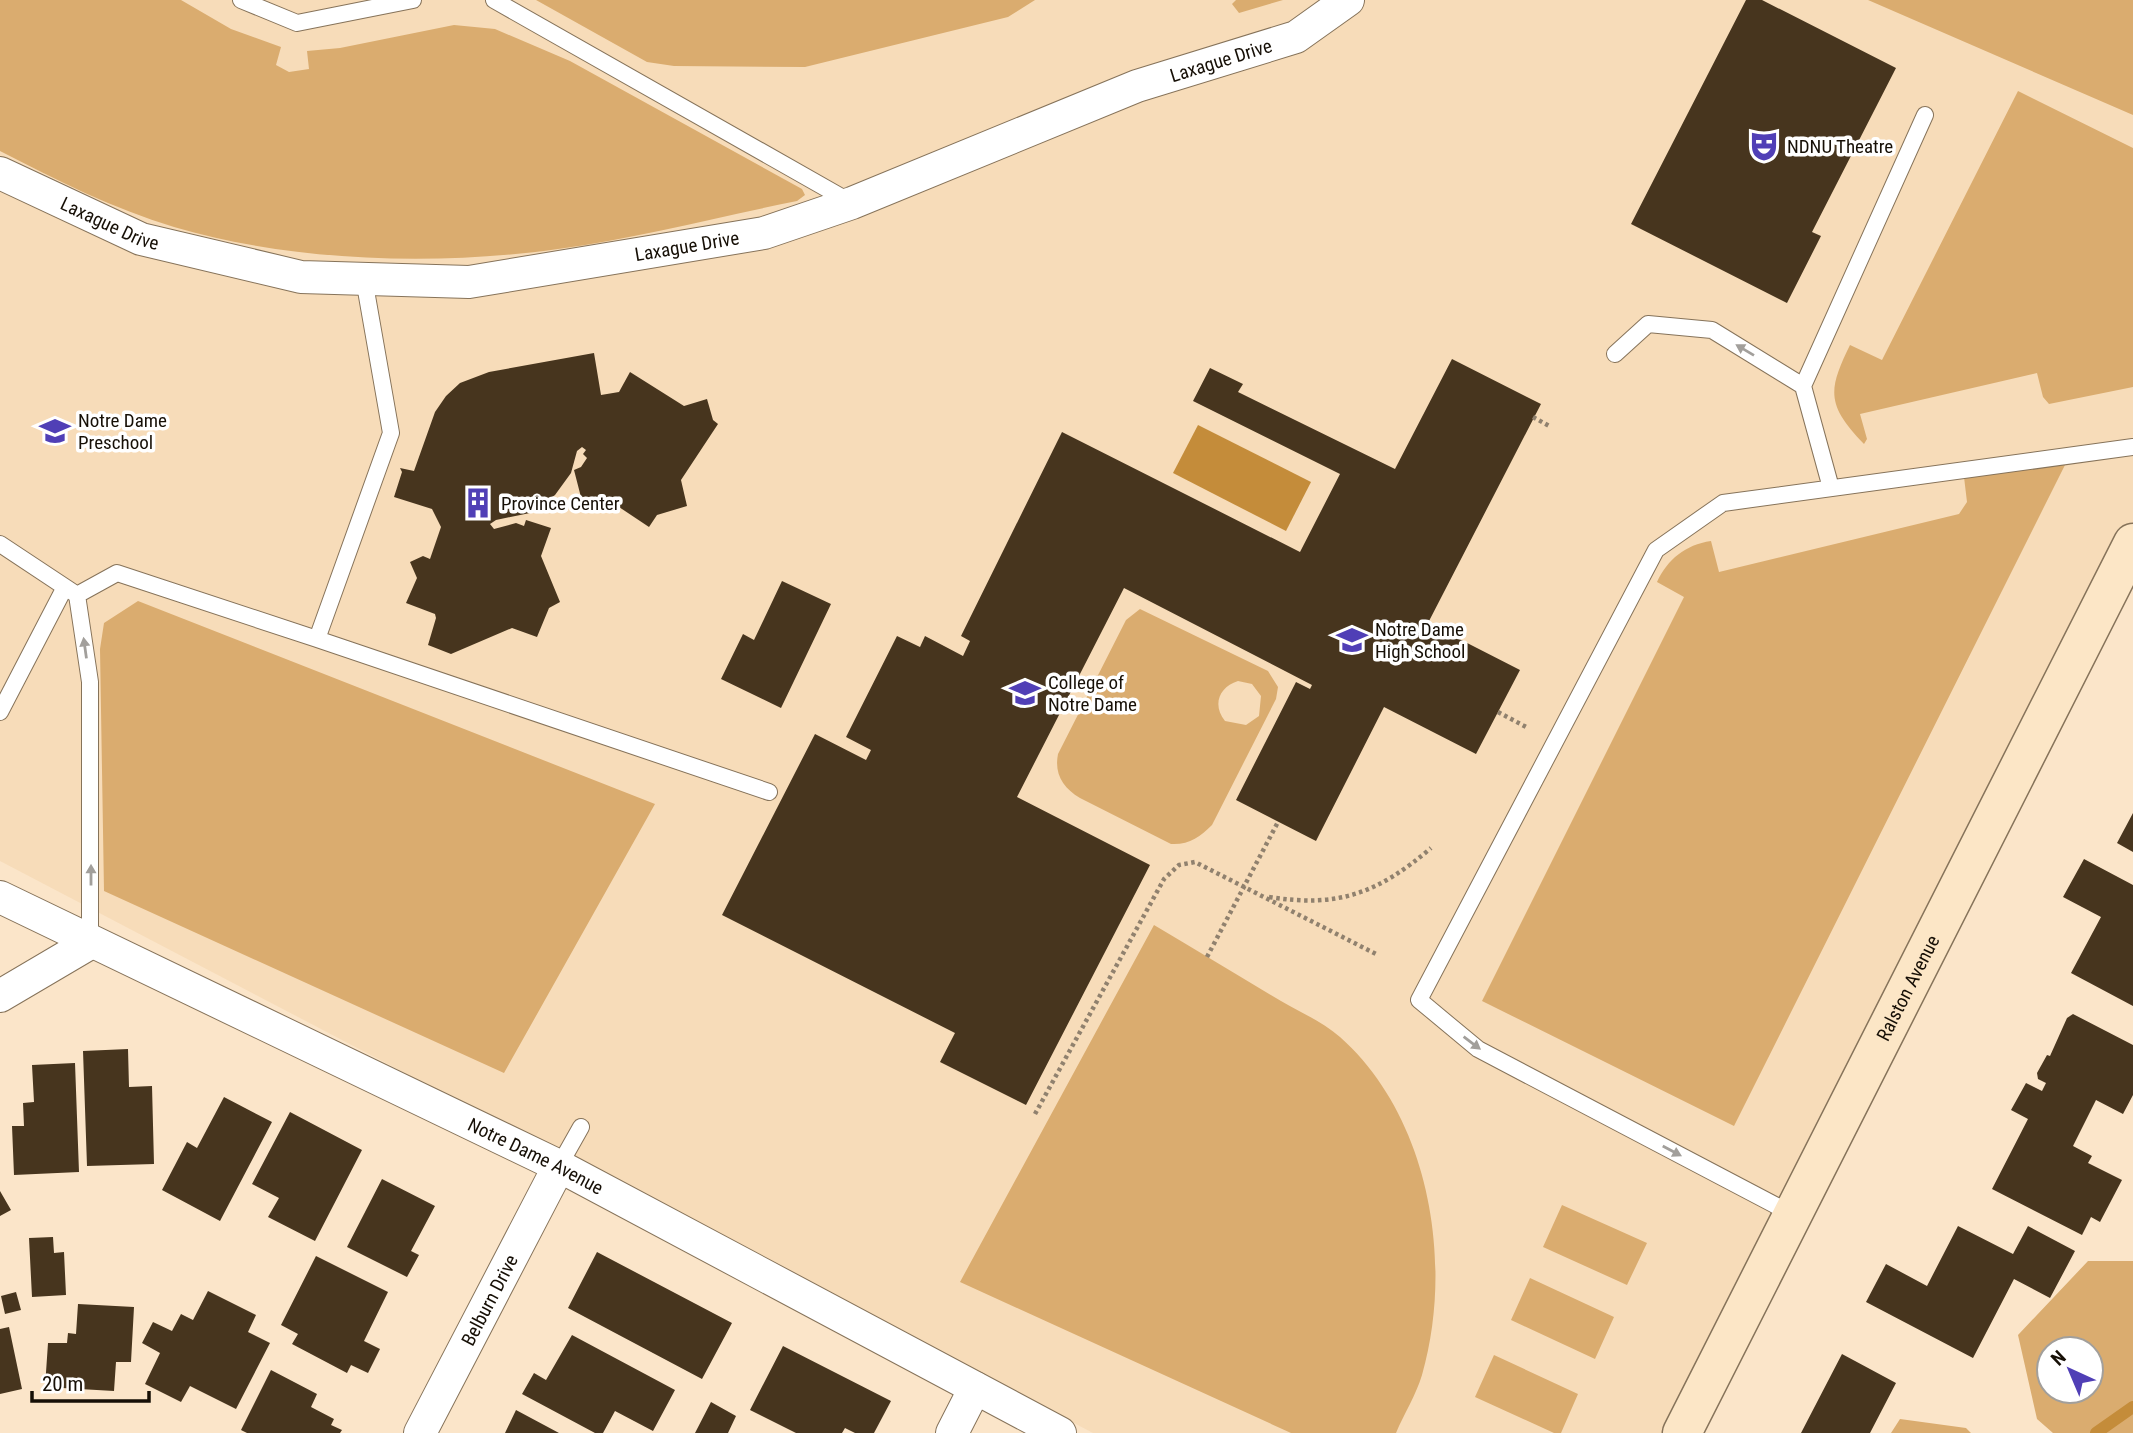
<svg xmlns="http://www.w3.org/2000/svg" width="2133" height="1433" viewBox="0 0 2133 1433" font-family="'Roboto Condensed',sans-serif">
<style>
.built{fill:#f7dcb9}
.green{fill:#daac6f;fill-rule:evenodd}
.water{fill:#c48c3a}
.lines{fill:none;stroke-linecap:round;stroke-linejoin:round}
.stream{stroke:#c48c3a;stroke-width:12}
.building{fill:#47351e}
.lane-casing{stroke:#86735a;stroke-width:18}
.street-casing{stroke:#86735a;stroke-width:34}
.secondary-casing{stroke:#86735a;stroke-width:41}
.path{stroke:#90816e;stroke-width:4.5;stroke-dasharray:3.5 3.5;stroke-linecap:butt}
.lane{stroke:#fff;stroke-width:16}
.street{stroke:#fff;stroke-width:32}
.secondary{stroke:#fce6c6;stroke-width:38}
.oneway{fill:#a29f9b}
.labels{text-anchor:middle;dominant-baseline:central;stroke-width:7;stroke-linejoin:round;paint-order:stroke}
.street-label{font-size:19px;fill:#160f06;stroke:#fff}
.poi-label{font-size:19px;fill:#160f06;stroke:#fff;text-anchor:start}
</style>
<rect width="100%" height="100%" fill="#fbe5c9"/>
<!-- built -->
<path class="built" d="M0 0H2133V525L1684 1433H1093L0 861Z"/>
<!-- green -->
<path class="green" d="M0 0H181L231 29 281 47 276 65 289 72 309 69 307 51 340 48 454 25 495 29 570 61 802 189 805 195 797 201C718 217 638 238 558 249 436 266 293 262 174 227 114 209 56 180 0 151Z
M536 0H1035L1008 17 805 67 674 66 647 62Z
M1236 0H1283L1239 13 1232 4Z
M1868 0H2133V115Z
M2018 91 2133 148V387L2049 404 2043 397 2037 373 1860 414 1867 439 1864 444C1826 405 1828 390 1850 345L1882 360Z
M2065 465 1734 1126 1482 1001 1684 597 1657 582C1668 559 1685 545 1711 541L1719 572 1959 514 1967 502 1964 477Z
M138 601 655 804 504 1073 104 891 100 649 104 623Z
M1140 609 1268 671 1278 687 1276 699 1212 825C1200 837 1189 845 1171 844L1080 798C1063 788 1054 774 1058 754L1126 620ZM1238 681 1252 684 1261 696 1259 716 1246 725 1225 721C1212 705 1219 687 1238 681Z
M1154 925C1196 950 1239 976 1281 1001 1300 1012 1323 1022 1340 1037 1430 1117 1454 1263 1422 1375 1416 1395 1404 1414 1396 1433H1291L960 1282Z
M1562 1205 1647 1243 1627 1285 1543 1247Z
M2088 1261H2133V1433H2053L2037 1419 2018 1335ZM2049 1349H2091V1391H2049Z
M1530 1278 1614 1317 1595 1359 1511 1320Z
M1494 1355 1578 1394 1561 1433H1554L1475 1397Z
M1900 1419 1966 1428 1971 1433H1891Z"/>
<!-- water -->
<path class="water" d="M1198 425 1311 482 1286 531 1173 473Z"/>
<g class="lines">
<!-- stream -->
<path class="stream" d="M2096 1433 2133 1407"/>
</g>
<!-- building -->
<path class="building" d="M1746 0H1762L1896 68 1812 232 1821 236 1787 303 1631 224Z
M594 353 601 395 619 392 630 372 684 406 707 399 713 420 718 424 681 480 687 506 657 515 649 527 610 501 583 505 574 470 581 467 587 458 583 454 586 450 582 447 577 451 571 473 555 495 530 513 496 520 490 524 494 529 516 523 524 526 526 520 551 528 541 556 560 602 549 608 537 637 512 628 451 654 428 645 436 618 435 614 406 603 417 578 410 562 423 556 430 559 441 527 432 509 394 497 402 472 400 468 414 471 435 412 446 396 460 383 489 372Z
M1452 359 1541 404 1428 623 1520 670 1476 754 1384 707 1316 841 1236 800 1296 682 1310 689 1312 685 1124 588 1017 797 1150 865 1026 1105 940 1062 955 1033 722 915 815 734 866 760 871 750 846 737 897 636 920 647 925 636 963 656 970 641 961 636 1062 432 1300 552 1340 474 1193 401 1210 368 1243 384 1238 392 1395 469Z
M782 581 831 604 781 708 721 679 743 634 754 640Z
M2133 813V852L2117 843Z
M2084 859 2133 885V1006L2071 973 2101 917 2063 897Z
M2073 1014 2133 1045V1095L2123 1114 2096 1100 2073 1146 2092 1156 2088 1163 2122 1180 2100 1222 2091 1217 2082 1235 1992 1189 2028 1119 2011 1110 2026 1083 2042 1091 2046 1083 2038 1079 2037 1073 2047 1055 2050 1056 2067 1018Z
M128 1049 129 1087 152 1086 154 1164 87 1166 83 1051Z
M75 1063 79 1172 14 1175 12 1126H24L23 1103 34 1102 32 1065Z
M224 1097 272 1122 220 1221 162 1190 187 1142 197 1148Z
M290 1112 362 1150 315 1241 268 1217 279 1198 252 1184Z
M382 1179 435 1206 411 1251 419 1255 407 1277 347 1247Z
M0 1191 11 1210 0 1216Z
M1958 1226 2013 1254 2028 1226 2075 1251 2050 1298 2014 1279 1973 1358 1866 1302 1886 1264 1927 1286Z
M53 1237 54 1253 64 1252 66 1295 32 1297 29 1238Z
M597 1252 732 1323 702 1379 568 1308Z
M316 1256 388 1292 364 1341 380 1349 368 1373 351 1365 347 1373 292 1344 298 1334 281 1325Z
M208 1291 256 1315 248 1332 270 1343 236 1409 190 1386 181 1402 145 1384 160 1353 142 1343 153 1322 172 1331 181 1314 193 1320Z
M16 1292 21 1310 5 1314 1 1296Z
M78 1304 134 1307 131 1362H116L114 1391 45 1387 48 1343H67L68 1333 76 1334Z
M9 1327 22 1389 0 1394V1329Z
M572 1335 675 1390 653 1431 615 1411 603 1433H595L522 1394 534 1373 546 1380Z
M783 1346 891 1401 874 1433H855L845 1428 842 1433H796L750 1410Z
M1842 1354 1896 1383 1870 1433H1801Z
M271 1370 317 1394 311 1407 334 1419 331 1425 342 1430 340 1433H247L241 1430Z
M711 1402 736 1416 728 1433H695Z
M516 1410 559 1433H505Z"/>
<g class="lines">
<!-- lane casing -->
<g class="lane-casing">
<path id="lane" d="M241 0 297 23 413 0
M494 0 852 203
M1615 354 1648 324 1712 330 1803 386
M1831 488 1803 386 1925 115
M0 544 77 595 90 682V943
M77 595 117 573 317 639 391 433 364 279
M317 639 769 792
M0 712 65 587
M559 1166 581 1127
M1792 1214 1478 1049 1419 1000 1656 550 1723 503 2133 447"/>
</g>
<!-- street casing -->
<g class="street-casing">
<g id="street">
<path id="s1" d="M0 173 141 239 301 277 469 282 764 233 852 203 1137 86 1296 37 1348 0"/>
<path id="s2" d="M0 897 559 1166 1060 1433"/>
<path d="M0 996 90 943"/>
<path id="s3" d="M420 1433 559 1166"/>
<path d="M952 1433 975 1388"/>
</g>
</g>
<!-- secondary casing -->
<g class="secondary-casing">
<g id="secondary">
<path id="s4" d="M1682 1433 2133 543"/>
</g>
</g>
<!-- path -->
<path class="path" d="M1533 417 1551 427
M1498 712 1528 728
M1269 897C1339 908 1378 893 1431 848
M1207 957 1278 822
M1035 1114 1164 879 1179 865 1195 862 1376 954"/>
<!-- lane -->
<use href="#lane" class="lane"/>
<!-- street -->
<use href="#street" class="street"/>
<!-- secondary -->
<use href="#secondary" class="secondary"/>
</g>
<!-- one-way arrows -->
<defs><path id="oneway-solid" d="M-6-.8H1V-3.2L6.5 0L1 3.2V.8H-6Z" transform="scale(1.75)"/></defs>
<g class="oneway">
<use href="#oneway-solid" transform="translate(1745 350) rotate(-149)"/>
<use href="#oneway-solid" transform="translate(85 648) rotate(-98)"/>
<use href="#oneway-solid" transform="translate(91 875) rotate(-90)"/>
<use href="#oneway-solid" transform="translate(1472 1043) rotate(37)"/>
<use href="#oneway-solid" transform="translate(1672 1151) rotate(28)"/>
</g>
<!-- icons -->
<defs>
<g id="theatre-bare" transform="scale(2.415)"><path d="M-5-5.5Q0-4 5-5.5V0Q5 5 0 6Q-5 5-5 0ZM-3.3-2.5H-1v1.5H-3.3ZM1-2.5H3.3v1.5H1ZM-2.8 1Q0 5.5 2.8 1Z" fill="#503fb6" stroke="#fff" stroke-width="2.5" paint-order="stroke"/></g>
<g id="school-bare" transform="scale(2.415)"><path d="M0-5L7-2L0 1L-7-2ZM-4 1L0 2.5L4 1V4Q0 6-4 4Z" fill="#503fb6" stroke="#fff" stroke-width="2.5" paint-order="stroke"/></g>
<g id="building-bare" transform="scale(2.415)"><path d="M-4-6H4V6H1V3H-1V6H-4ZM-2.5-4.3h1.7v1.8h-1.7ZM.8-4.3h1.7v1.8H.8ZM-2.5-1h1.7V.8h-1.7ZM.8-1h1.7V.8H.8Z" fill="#503fb6" stroke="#fff" stroke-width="2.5" paint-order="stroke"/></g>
<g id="university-bare" transform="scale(2.415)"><path d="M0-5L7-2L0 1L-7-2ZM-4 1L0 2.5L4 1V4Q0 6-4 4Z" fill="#503fb6" stroke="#fff" stroke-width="2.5" paint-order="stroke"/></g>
</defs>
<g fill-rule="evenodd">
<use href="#theatre-bare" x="1764" y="146"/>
<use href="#school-bare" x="55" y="431"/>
<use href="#building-bare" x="478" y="503"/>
<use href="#school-bare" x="1352" y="640"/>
<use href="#university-bare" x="1025" y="693"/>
</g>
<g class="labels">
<!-- street labels -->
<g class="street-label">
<text stroke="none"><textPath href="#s1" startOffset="1276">Laxague Drive</textPath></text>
<text stroke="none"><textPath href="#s1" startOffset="121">Laxague Drive</textPath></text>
<text stroke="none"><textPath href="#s1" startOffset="709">Laxague Drive</textPath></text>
<text stroke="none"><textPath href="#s4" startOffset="499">Ralston Avenue</textPath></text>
<text stroke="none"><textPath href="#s2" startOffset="595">Notre Dame Avenue</textPath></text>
<text stroke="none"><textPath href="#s3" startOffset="150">Belburn Drive</textPath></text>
</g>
<!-- poi labels -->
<g class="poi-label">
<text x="1787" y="146">NDNU Theatre</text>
<text x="78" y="420">Notre Dame<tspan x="78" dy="22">Preschool</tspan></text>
<text x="501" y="503">Province Center</text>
<text x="1375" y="629">Notre Dame<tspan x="1375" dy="22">High School</tspan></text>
<text x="1048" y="682">College of<tspan x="1048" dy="22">Notre Dame</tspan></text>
</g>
</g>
<!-- north arrow -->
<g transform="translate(2070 1370) rotate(316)"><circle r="33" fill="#ffffff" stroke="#a29f9b" stroke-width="2"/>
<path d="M0-5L12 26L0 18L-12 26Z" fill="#503fb6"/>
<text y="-10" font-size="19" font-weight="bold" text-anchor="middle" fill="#160f06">N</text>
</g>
<!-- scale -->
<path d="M32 1391v10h117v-10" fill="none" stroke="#160f06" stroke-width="3.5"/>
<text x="42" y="1391" font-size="21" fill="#160f06" stroke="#ffffff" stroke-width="5" paint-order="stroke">20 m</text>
</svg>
